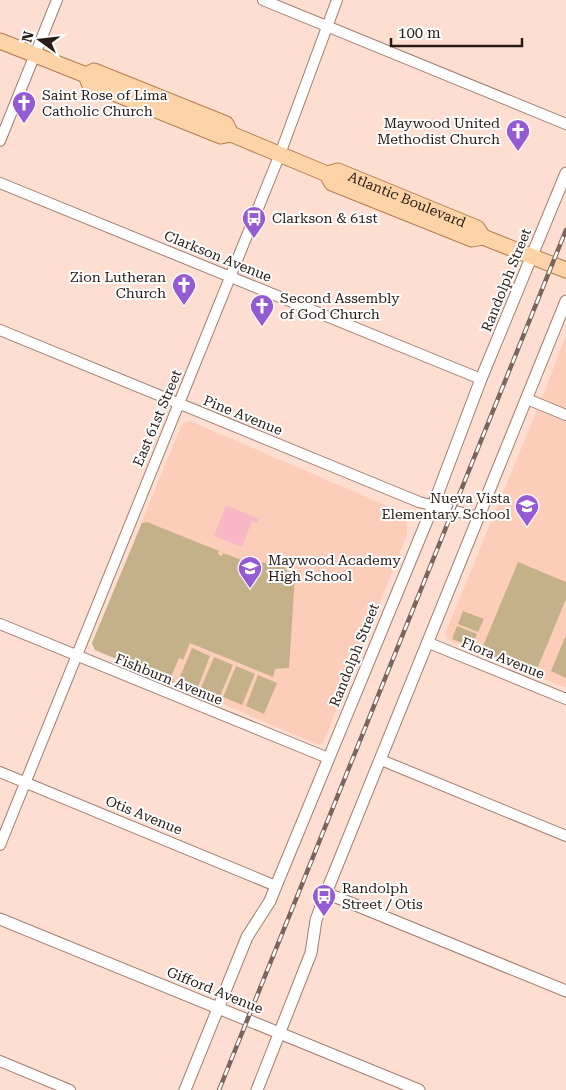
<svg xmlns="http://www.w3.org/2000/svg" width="566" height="1090" viewBox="0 0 566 1090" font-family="'Roboto Serif',serif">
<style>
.built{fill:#fccdb9}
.green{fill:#c4b189}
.water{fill:#f9b6c5}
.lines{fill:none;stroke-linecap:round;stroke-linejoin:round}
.minor-casing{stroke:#a17d6e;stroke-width:12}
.tertiary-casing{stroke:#a17d6e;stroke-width:13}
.primary-casing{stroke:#b27f4e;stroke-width:17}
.minor{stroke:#fff;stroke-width:10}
.tertiary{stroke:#fff;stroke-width:11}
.primary{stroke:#fdd3a7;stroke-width:15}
.rail-casing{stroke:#79655c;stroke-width:4.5}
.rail{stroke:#fff;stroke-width:2.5;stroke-dasharray:8;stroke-linecap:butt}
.labels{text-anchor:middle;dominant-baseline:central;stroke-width:4;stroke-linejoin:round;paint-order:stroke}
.poi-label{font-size:14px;fill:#281b15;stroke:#fff;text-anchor:start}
.street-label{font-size:14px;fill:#281b15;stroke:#fff}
</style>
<rect width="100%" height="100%" fill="#fdded0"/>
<!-- built -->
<path class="built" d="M566 335V408L542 398Z
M537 410 566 421V688L448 640 445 634Z
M190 421 394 509 403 515 407 525V535L323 743 319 745 95 650 92 643 182 424Z"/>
<!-- green -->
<path class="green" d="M147 522 219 551 218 554 222 556 223 553 244 561 282 564 287 571 295 575 289 668 275 669 273 677 190 643 183 660 179 658 171 677 174 679 173 683 95 650 92 643 142 523Z
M518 562 566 582V599L535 674 481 651Z
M463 611 484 619 478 632 458 624Z
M457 626 477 634 472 647 452 639Z
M566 635V678L551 671Z
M192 648 210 656 198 687 179 679Z
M214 657 233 665 220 696 201 688Z
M236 666 255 674 242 705 223 697Z
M258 675 277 683 264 714 246 706Z"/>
<!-- water -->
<path class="water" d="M226 505 259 519 257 523 252 521 242 547 214 536Z"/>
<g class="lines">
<!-- minor casing -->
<g class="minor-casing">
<path id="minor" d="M263 0 566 124
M0 141 57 0
M0 183 481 379
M0 330 419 502 479 517
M527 399 566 415
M0 624 328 758
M429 643 566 699
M381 760 566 836
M0 772 276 886
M0 845 280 154 337 0
M0 1061 70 1090"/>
</g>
<!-- tertiary casing -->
<g class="tertiary-casing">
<path id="tertiary" d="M326 893 566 991
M0 919 419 1090
M185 1090 247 937 270 901 276 886 433 506 481 379 566 173
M257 1090 311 953 316 920 326 893 566 301"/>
</g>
<!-- primary casing -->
<g class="primary-casing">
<g id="primary">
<path d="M0 41 86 75 94 71 226 124 231 134"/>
<path d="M86 75 89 83 221 136 231 134 327 174 332 183 472 239 483 237 566 270"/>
<path id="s1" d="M327 174 338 171 477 228 483 237"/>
</g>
</g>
<!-- minor -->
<use href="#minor" class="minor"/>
<!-- tertiary -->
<use href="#tertiary" class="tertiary"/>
<!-- primary -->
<use href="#primary" class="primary"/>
<!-- rail casing -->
<g class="rail-casing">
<path id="rail" d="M219 1090 566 230"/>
</g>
<!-- rail -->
<use href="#rail" class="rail"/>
</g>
<!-- icons -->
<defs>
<g id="church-pin" transform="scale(1.25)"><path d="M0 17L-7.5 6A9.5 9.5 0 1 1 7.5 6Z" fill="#955bd2" stroke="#fff"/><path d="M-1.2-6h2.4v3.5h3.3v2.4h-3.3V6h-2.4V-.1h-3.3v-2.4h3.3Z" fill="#fff"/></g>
<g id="bus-pin" transform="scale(1.25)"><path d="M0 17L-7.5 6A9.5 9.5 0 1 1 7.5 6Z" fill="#955bd2" stroke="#fff"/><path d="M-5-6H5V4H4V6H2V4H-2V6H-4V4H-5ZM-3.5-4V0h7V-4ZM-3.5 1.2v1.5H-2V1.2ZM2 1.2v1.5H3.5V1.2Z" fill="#fff"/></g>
<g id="school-pin" transform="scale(1.25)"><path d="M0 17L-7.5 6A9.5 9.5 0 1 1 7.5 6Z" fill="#955bd2" stroke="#fff"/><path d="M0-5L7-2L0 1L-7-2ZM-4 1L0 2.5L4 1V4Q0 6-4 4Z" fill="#fff"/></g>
</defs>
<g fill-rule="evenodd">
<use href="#church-pin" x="24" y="103"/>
<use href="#church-pin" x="518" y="131"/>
<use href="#bus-pin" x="254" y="218"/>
<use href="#church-pin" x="184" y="285"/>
<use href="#church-pin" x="262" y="306"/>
<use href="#school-pin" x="527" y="506"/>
<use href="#school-pin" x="250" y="568"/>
<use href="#bus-pin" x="324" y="896"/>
</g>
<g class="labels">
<!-- poi labels -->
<g class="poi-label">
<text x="42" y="95">Saint Rose of Lima<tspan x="42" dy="16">Catholic Church</tspan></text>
<text x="500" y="123" text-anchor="end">Maywood United<tspan x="500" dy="16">Methodist Church</tspan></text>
<text x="272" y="218">Clarkson &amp; 61st</text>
<text x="166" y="277" text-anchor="end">Zion Lutheran<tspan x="166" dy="16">Church</tspan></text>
<text x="280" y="298">Second Assembly<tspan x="280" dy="16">of God Church</tspan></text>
<text x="510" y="498" text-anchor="end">Nueva Vista<tspan x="510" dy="16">Elementary School</tspan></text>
<text x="268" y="560">Maywood Academy<tspan x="268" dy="16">High School</tspan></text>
<text x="342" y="888">Randolph<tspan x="342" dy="16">Street / Otis</tspan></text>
</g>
<!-- street labels -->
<g class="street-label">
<text stroke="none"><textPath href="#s1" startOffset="86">Atlantic Boulevard</textPath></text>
<text transform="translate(218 256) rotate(22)">Clarkson Avenue</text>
<text transform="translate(506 280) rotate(-68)">Randolph Street</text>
<text transform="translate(243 415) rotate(22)">Pine Avenue</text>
<text transform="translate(157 418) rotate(-67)">East 61st Street</text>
<text transform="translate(354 655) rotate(-68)">Randolph Street</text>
<text transform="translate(503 658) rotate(22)">Flora Avenue</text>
<text transform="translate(169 679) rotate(22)">Fishburn Avenue</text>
<text transform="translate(144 815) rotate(22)">Otis Avenue</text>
<text transform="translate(215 990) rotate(22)">Gifford Avenue</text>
</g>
</g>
<!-- north arrow -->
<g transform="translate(40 40) rotate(285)" stroke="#ffffff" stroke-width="4" paint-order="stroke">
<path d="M0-4L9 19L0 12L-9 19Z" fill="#281b15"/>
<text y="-8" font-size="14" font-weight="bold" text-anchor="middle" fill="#281b15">N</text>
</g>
<!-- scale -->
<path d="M391 38v8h131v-8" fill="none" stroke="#281b15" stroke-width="2.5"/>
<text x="398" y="38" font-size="15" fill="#281b15" stroke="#ffffff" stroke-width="4" paint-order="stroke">100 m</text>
</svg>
